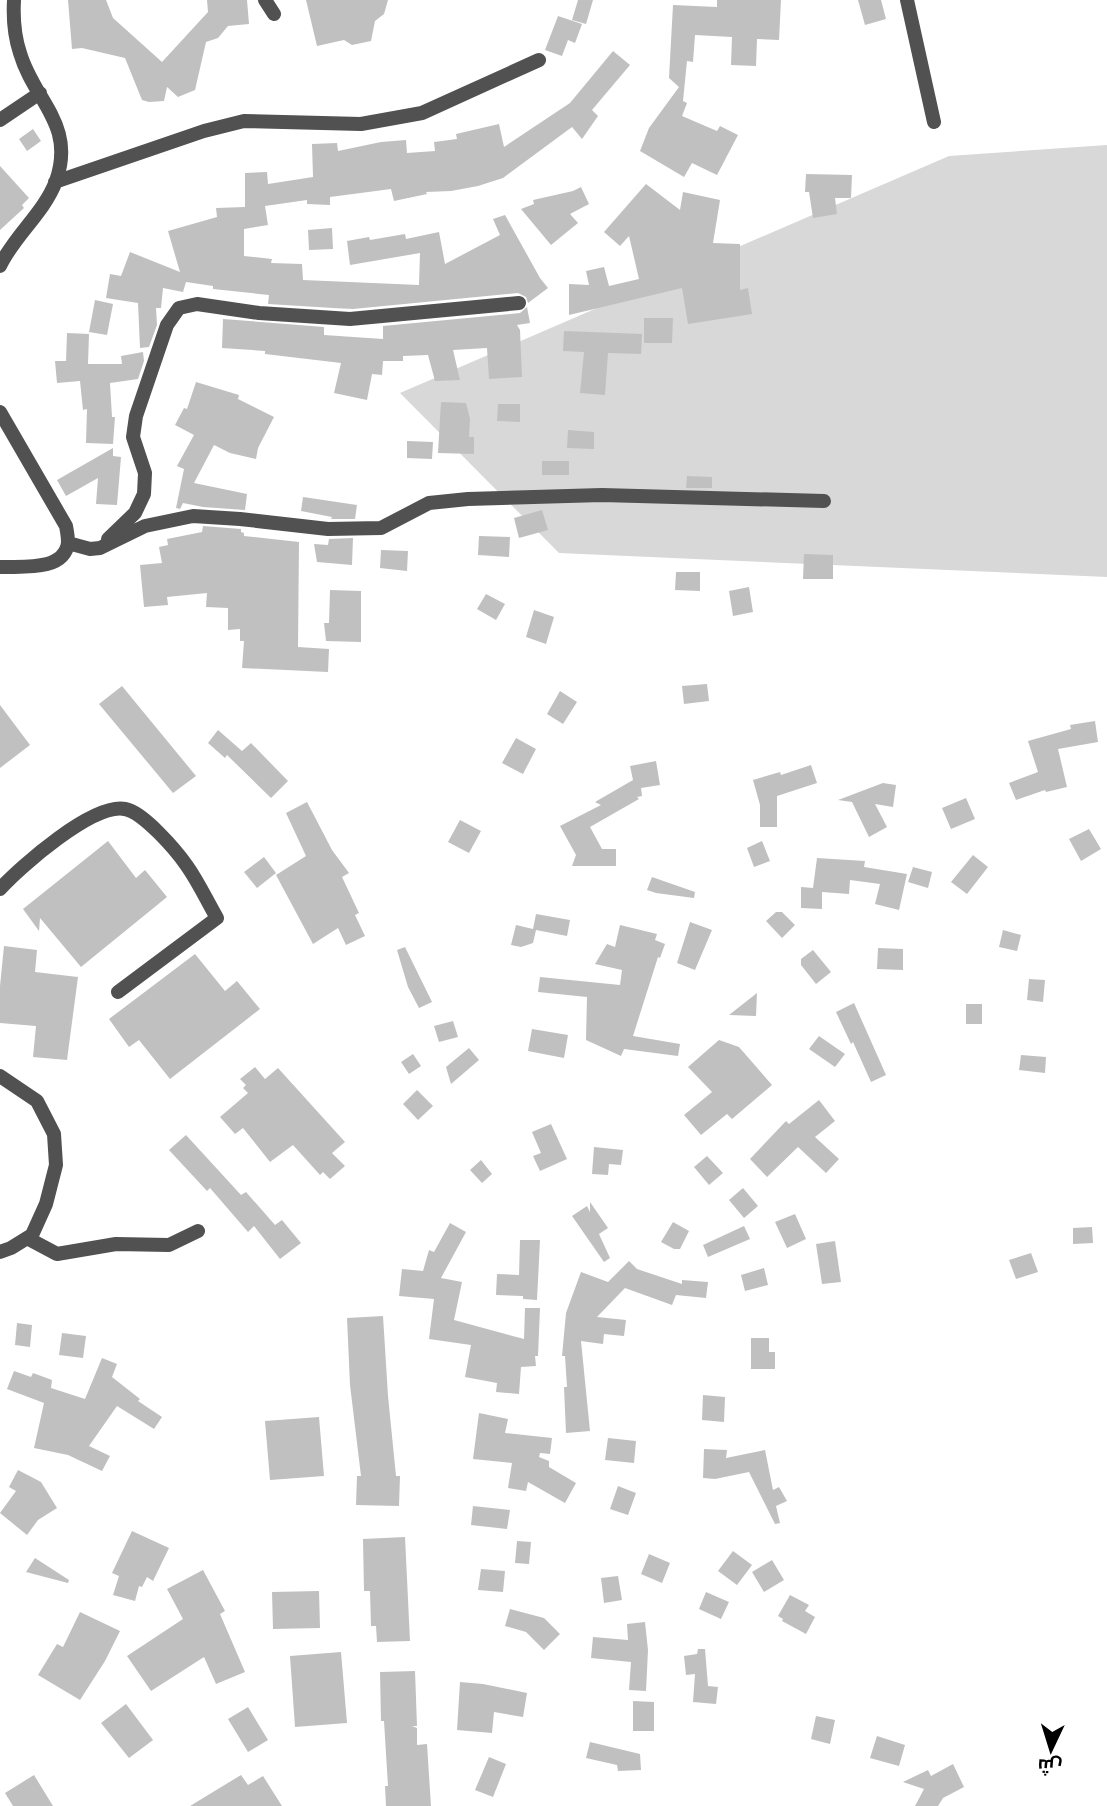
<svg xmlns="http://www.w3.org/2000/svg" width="1107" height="1806" viewBox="0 0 1107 1806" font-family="Figtree,Cairo,sans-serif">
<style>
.green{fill:#d8d8d8}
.building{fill:#c0c0c0}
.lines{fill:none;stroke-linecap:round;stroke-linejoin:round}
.street{stroke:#515151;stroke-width:14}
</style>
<rect width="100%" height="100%" fill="#fff"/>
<!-- green -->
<path class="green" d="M1107 145V577L559 553 400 393 949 156Z"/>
<!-- building -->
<path class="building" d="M68 0H106L113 18 162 62 208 12 207 0H247L249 24 228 26 218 38 206 42 195 90 178 97 167 87 164 101 149 102 142 100 125 58 82 48 72 49Z
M306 0H388L384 14 375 21 371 41 352 45 344 40 317 46Z
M578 0H593L586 24 572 20Z
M717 0H781L779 40 757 39 756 66 731 65 732 37 695 35 693 62 687 61 683 101 687 103 682 116 717 131 720 126 738 135 717 175 692 163 684 177 640 151 649 128 679 87 669 78 673 5 717 7Z
M858 0H881L886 19 865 25Z
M558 16 582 24 575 43 568 40 562 56 545 50Z
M613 51 630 65 592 110 598 116 582 139 572 127 503 178 478 186 451 191 426 192 427 194 394 201 391 189 330 197V205L307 204V200L265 206 268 225 244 229V256L272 259 271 263 302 264 303 280 419 285 420 253 350 265 347 241 369 237 370 240 405 234 406 239 439 232 445 264 500 235 493 219 505 215 540 278 548 288 528 303 526 297 518 293 353 309 333 308 268 304 269 295 213 289V286L186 282 183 292 163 288 161 308H156L157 325 149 347 140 348 138 303 106 298 110 274 121 276 130 252 180 272 168 231 217 217 216 208 245 207V173L267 172 268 184 313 177 312 144 337 143 338 151 381 142 406 140 407 153 435 151 434 142 457 139 456 134 499 124 504 147 570 103Z
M33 129 41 141 27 151 19 139Z
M0 166 29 198 22 205 24 208 0 230Z
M806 174 852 175 851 198H835L837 214 813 218 809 192H805Z
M646 184 680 210 683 192 720 200 713 243 740 244V290L748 288 752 314 688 324 682 288 569 315V284L589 285 586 271 604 267 609 286 639 279 629 236 620 246 604 232Z
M581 187 589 204 570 214 578 223 551 245 521 209 534 204 533 200 573 191Z
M332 228 333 249 309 250 308 230Z
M95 300 113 304 107 335 89 332Z
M527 307 530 323 517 325 520 330 522 377 489 379 487 348 453 350 460 380 435 381 428 355 403 356V361H383L382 375 372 374 367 400 334 393 341 363 265 354V351L222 348 223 319 324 327V335L383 339V326L520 313Z
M644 318H673L672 343H644Z
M564 331 642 334 641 354 608 353 605 395 580 393 584 352 563 351Z
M67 333 89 334 88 364H122L121 356 143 352 144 361 138 379 110 383 112 417H115L113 444 86 443 87 409 83 410 80 381 57 383 55 361H66Z
M196 382 239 395 238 399 274 417 258 448 256 459 230 453 214 445 194 483 247 494 245 510 203 507 183 503 180 509 176 508 184 469 177 466 194 435 175 425 184 408 187 409Z
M441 402 466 403 470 419 469 437H474V454L438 453Z
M498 404H520V422L497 421Z
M568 430 594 432V449L567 448Z
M407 441 433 442 432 459 407 458Z
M113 448V456L121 457 117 505 96 504 98 478 66 496 57 480Z
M542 461H569V475H542Z
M687 476 712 477V488H686Z
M303 497 357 505 355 519H331L332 517 301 511Z
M542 510 548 530 519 538 514 518Z
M203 526 241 529V532L244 533V536L299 542 298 647 329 649 328 672 242 668 244 641H240V629L228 630V608L206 607 207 593 167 597 168 605 144 607 140 565 162 563 159 547 168 545 167 539 202 532Z
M479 536 510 537 509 557 478 555Z
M353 538 352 565 317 562 314 544 328 545 329 539Z
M381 550 408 551 407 571 380 568Z
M804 554 833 555V579H803Z
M676 572H700V591L675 590Z
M749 587 753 612 733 616 729 591Z
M330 590 361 591V642L326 641 324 623H329Z
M486 594 505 604 496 620 477 609Z
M534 610 554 617 546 644 526 637Z
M707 684 709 701 684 704 682 686Z
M122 686 196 776 173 793 99 704Z
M560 691 577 702 563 724 547 714Z
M0 705 30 745 0 768Z
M1095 721 1098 742 1058 749 1067 787 1046 792 1045 790 1016 800 1009 783 1038 772 1028 741 1071 729 1070 725Z
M218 730 242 751 251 743 288 781 271 798 227 755 225 758 208 743Z
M516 738 536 749 523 774 502 763Z
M656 761 660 785 641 788 642 796 637 797 639 799 590 827 602 849H616V866H572L576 855 560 826 601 805 595 802 633 780 630 766Z
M811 765 817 783 777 796V827H760V805L753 780 780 772 781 775Z
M883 783 896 785 893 807 875 804 887 827 869 837 852 802 838 800Z
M966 798 975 819 951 829 942 808Z
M307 802 332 850 349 873 342 877 359 913 355 915 365 936 346 945 338 928 313 944 276 875 306 856 286 813Z
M460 820 481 831 469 853 448 842Z
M1089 829 1101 849 1081 861 1069 839Z
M108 841 136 878 145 870 167 897 81 967 40 918 39 931 23 909Z
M762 841 770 861 754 867 747 848Z
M973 855 988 867 967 894 951 882Z
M264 857 276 873 257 888 244 872Z
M817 858 865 861 864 867 907 874 899 910 875 904 880 884 850 880 849 894 822 892V909L801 908V887L813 888Z
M913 867 932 872 928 888 908 882Z
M652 877 695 892 694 898 656 893 647 890Z
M776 912H782L795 925 782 938 766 921Z
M536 914 570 920 567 936 536 930 533 943 521 947 511 945 516 925 533 929Z
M690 922 712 930 695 970 677 963Z
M620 925 657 934 655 940 665 944 660 958 658 957 633 1036 680 1044 678 1056 624 1049 621 1056 586 1040 587 997 538 992 540 977 620 985 622 970 595 964 607 944 615 947Z
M1003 930 1021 935 1017 951 999 947Z
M4 946 37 950 35 972 78 977 67 1060 33 1057 36 1026 0 1023V986Z
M405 947 432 1002 419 1008 408 987 397 950Z
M878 948 903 949V970L877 969Z
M813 950 831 972 816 984 801 965V959Z
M195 954 225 991 237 981 260 1009 170 1079 139 1040 129 1047 109 1019Z
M1029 979 1045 980 1043 1002 1027 1000Z
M757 993 756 1016 729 1015Z
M854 1003 886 1075 871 1082 853 1042 851 1044 836 1012Z
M966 1004H982V1024H966Z
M453 1021 458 1037 439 1042 434 1026Z
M532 1029 568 1035 564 1058 528 1051Z
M819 1036 845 1054 835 1067 809 1049Z
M719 1040 739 1047 772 1085 732 1119 727 1114 701 1135 684 1115 712 1092 688 1067Z
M469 1048 479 1060 451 1084 446 1067Z
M413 1054 421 1066 409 1074 401 1062Z
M1021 1055 1046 1057 1045 1073 1019 1070Z
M255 1067 265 1079 278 1068 345 1142 332 1153 345 1166 330 1179 323 1172 320 1175 293 1145 270 1162 243 1128 235 1134 220 1117 248 1093 243 1088 246 1085 240 1079Z
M417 1090 433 1106 418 1120 403 1104Z
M819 1100 835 1121 815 1137 839 1159 826 1173 798 1147 767 1177 750 1159 786 1121 789 1124Z
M551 1124 567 1159 540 1171 533 1156 541 1153 532 1132Z
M186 1135 241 1195 246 1192 275 1225 282 1220 301 1243 280 1259 254 1226 248 1232 210 1188 207 1191 169 1150Z
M594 1147 623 1150 621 1165 609 1164 608 1175 592 1174Z
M707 1156 723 1173 709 1185 694 1167Z
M481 1160 492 1174 482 1183 470 1170Z
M743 1188 758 1206 744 1218 729 1200Z
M590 1202 608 1228 599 1234 610 1258 604 1262 572 1216 587 1206 590 1212Z
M795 1214 806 1239 787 1248 775 1222Z
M673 1222 689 1231 680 1249H674L661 1242Z
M450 1223 466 1232 441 1278 462 1282 454 1320 524 1339 525 1308H540L538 1356H535L536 1366 521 1367 519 1394 496 1392 497 1383 465 1377 471 1345 429 1339 434 1299 399 1296 402 1269 423 1271 429 1250 434 1252Z
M744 1226 750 1239 708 1257 703 1245Z
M1092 1227 1093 1243 1073 1244V1228Z
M520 1240H540L537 1300 523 1299V1296L496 1295 497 1274 519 1275Z
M835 1241 841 1282 822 1284 816 1244Z
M1031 1253 1038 1272 1016 1279 1009 1260Z
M629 1261 637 1269 682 1284V1280L708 1282 706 1298 676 1295 672 1305 625 1288 597 1317 626 1320 624 1336 604 1334 603 1344 581 1341 590 1431 566 1433 564 1387H567L565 1356H562L566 1313 581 1272 608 1282Z
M764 1268 768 1285 745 1291 741 1275Z
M383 1316 388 1396 396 1476H400L399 1506 356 1505 357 1476H361L350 1385 347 1318Z
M17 1323 32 1325 30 1347 15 1345Z
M62 1333 86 1336 83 1358 59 1355Z
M751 1338H769V1352H775V1369H751Z
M102 1358 117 1364 112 1377 140 1399 138 1401 162 1417 154 1429 117 1406 89 1446 110 1456 102 1471 68 1455 34 1448 44 1403 7 1389 14 1371 31 1377 33 1373 52 1380 51 1388 85 1399Z
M703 1395 725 1397 724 1422 702 1420Z
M479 1413 508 1419 505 1433 552 1438 550 1454 540 1453 539 1457 549 1461V1467L576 1483 565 1503 528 1482 526 1491 508 1488 512 1463 473 1459Z
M319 1417 324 1476 270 1480 265 1421Z
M608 1438 636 1441 634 1463 605 1460Z
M704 1449 727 1450 726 1458 765 1450 773 1490 779 1487 787 1501 776 1506 780 1523 775 1524 749 1472 715 1479 703 1478Z
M18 1470 41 1482 57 1508 38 1520 27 1535 0 1513 16 1491 9 1487Z
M618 1486 636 1493 628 1515 610 1509Z
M473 1506 510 1510 507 1529 471 1525Z
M132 1531 169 1548 153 1581 147 1577 142 1587 139 1586 135 1601 113 1595 119 1576 112 1573Z
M405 1537 410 1641 377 1642 376 1626H371L370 1591H364L363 1539Z
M517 1541 531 1542 529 1564 515 1563Z
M733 1551 752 1565 737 1585 718 1571Z
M649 1554 670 1563 662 1583 641 1574Z
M35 1558 69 1580 68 1583 26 1572Z
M772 1560 784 1580 764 1592 752 1572Z
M481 1569 505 1571 503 1592 478 1590Z
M203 1570 225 1611 220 1614 245 1672 216 1684 204 1657 151 1691 127 1656 183 1619 167 1589Z
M618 1576 622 1600 604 1603 601 1578Z
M319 1591 320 1628 273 1629 272 1592Z
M706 1592 729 1602 721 1619 699 1609Z
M790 1595 809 1605 805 1611 815 1617 806 1634 782 1621 783 1619 778 1616Z
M510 1609 544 1618 560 1634 544 1650 526 1632 505 1626Z
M80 1612 120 1631 105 1661 80 1700 38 1675 57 1644 63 1647Z
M645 1622 648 1650 646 1691 629 1690 631 1662 591 1658 593 1637 628 1640 627 1624Z
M698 1649H705L708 1686 718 1687 716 1704 693 1702 695 1674 686 1675 684 1656 697 1654Z
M341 1652 347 1723 295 1727 290 1656Z
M415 1671 417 1726H412L417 1728V1745L427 1744 431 1806H386L385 1786H388L384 1721H381L380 1672Z
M460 1682 483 1684 527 1693 523 1717 494 1712 492 1733 457 1730Z
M633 1701 654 1702V1731H633Z
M126 1704 153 1740 129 1758 101 1723Z
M248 1707 268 1740 248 1752 228 1719Z
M816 1716 835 1720 830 1744 811 1739Z
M877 1736 905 1745 899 1766 870 1758Z
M590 1742 640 1754 641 1770 618 1771 617 1765 586 1758Z
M489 1757 506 1764 493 1797 475 1790Z
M953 1764 964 1787 943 1798 938 1806H915L924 1789 903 1782 928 1770 931 1776Z
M34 1775 53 1806H13L5 1793Z
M241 1775 248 1785 263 1776 282 1806H190Z"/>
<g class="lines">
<!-- street -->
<path class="street" d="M265 0 274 14
M907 0 934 122
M0 120 40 93
M55 182 204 131 244 121 361 124 422 113 539 60
M0 266C14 236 44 213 56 181 76 124 34 101 20 53 14 35 13 18 14 0
M0 412 66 526C67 531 68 538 68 543 64 572 21 566 0 567
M108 539 135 513 144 494 145 473 133 437 136 416 167 325 179 308 197 304 259 313 350 319 519 303
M68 543 90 549 100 548 145 526 193 516 240 519 328 529 381 528 429 503 468 499 602 495 824 501
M0 889C21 866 93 803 125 809 143 812 176 850 187 866 199 883 207 901 217 918L118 992
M0 1076 37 1101 54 1134 56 1165 46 1204 32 1235 11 1248 0 1252
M27 1238 57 1254 116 1244 169 1245 198 1231"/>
</g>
<!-- north arrow -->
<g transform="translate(1051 1750) rotate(184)" stroke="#ffffff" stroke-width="5" paint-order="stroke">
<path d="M0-5L12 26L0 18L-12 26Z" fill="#000000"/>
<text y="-10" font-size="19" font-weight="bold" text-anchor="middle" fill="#000000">ش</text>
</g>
</svg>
